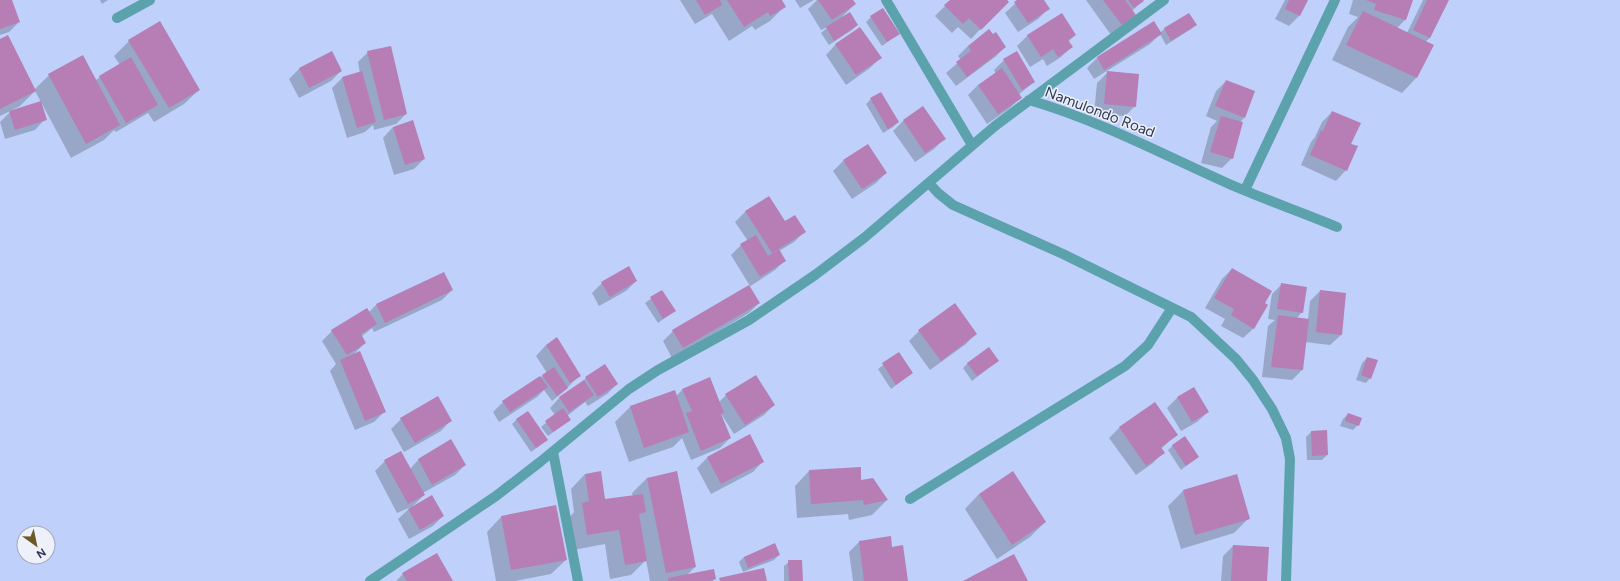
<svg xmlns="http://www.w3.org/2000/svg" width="1620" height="581" viewBox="0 0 1620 581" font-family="Figtree,sans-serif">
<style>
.shadow{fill:#0003}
.building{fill:#b77db5}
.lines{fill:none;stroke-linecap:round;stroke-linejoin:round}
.minor{stroke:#5ba2ac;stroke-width:10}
.labels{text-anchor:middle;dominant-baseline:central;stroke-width:3;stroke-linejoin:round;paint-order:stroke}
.street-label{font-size:15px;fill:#2e3956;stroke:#eef1f9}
</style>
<rect width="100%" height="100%" fill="#bfd0fb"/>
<!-- shadow -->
<path class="shadow" d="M4 0H11L19 22 9 32 0 35V1Z
M100 0H108L102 4Z
M680 0H781L785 6 770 21 755 30 752 26 729 41 712 14 695 24Z
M795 0H814L800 8Z
M817 0H852L855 4 842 17 857 25 852 30 829 45 821 33 828 27 821 30 808 9Z
M951 0H1008L971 39 958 27 952 33 935 16Z
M1019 0H1042L1048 9 1038 19 1018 32 1005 13Z
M1086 0H1142V1L1132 11 1135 15 1111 35Z
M1285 0H1307L1299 16 1289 26 1275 19Z
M1353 0H1412L1405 20 1397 28 1407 33 1423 0H1448L1430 38 1425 42 1432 45 1416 78 1402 93 1332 60 1348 27 1358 17 1349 14Z
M1061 14 1075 35 1068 42 1072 47 1061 57 1047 66 1043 59 1030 67 1017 46 1027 36Z
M1189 14 1195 24 1191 29 1166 45 1160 34 1150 44 1094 79 1087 68 1097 58 1154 23 1160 33 1164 29Z
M871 17 898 34 882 46 866 22Z
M993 36 1005 47 995 57 956 86 946 73 961 60 958 56 968 46Z
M0 40 34 90 49 75 95 81 100 77 120 65 114 56 129 41 199 90 184 104 154 122 148 113 116 132 114 130 104 140 71 158 41 102 45 119 35 130 5 139 0 122 10 112 41 102 35 91 20 106 0 116Z
M836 44 880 58 870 68 846 85 826 55Z
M332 52 341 71 331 81 299 98 289 79 299 69Z
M368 52 406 114 396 124 374 130 373 125 365 132 347 138 332 88 342 78 360 73 358 62Z
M1004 60 1034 82 1018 95 1020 98 1010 108 987 124 968 95 978 85 996 74 994 70Z
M1107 73 1135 106 1125 116 1094 114 1097 83Z
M1226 81 1244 118 1240 122 1232 158 1222 168 1201 163 1211 127 1217 121 1206 116 1216 91Z
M871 99 898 122 893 127 883 133 866 104Z
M923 108 944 139 934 149 915 162 893 131 903 121Z
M1332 112 1350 144 1356 147 1346 170 1336 181 1301 165 1311 142 1315 137 1322 122Z
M393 127 424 159 414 169 394 175 383 138Z
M843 161 886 173 876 183 852 199 833 171Z
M769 197 785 222 804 232 794 242 779 251 785 260 775 270 749 287 759 303 749 313 672 358 663 341 673 331 750 286 731 255 741 245 748 241 735 222 745 212Z
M1232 269 1264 304 1254 328 1243 338 1221 326 1225 319 1205 308 1222 279Z
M444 273 452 290 442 300 374 332 372 328 361 337 365 343 353 355 384 412 374 422 355 430 330 371 336 364 322 341 332 331 369 312 376 305Z
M636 281 626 291 599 306 592 293 602 283Z
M1282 284 1302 312 1296 319 1308 320 1310 301 1320 291 1341 335 1330 345 1305 342 1302 370 1292 380 1262 377 1268 326 1275 320 1268 319 1272 294Z
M662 291 674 311 658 323 645 303Z
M919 331 976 333 966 344 930 370 909 341Z
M546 345 580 375 562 393 552 401 544 390 537 397 499 422 493 412 503 402 547 373 536 356Z
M899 353 912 373 891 389 878 369Z
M1367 358 1370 378 1366 383 1356 380 1362 363Z
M998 361 972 381 963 368 968 363Z
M586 378 617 384 607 394 588 406 585 402 567 416 570 420 548 436 541 427 555 415 550 408 560 397 580 384Z
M1193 388 1208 412 1197 422 1181 431 1167 408 1177 398Z
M683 389 719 402 726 395 774 405 764 415 734 434 720 412 730 438 720 448 691 460 682 438 673 447 629 462 615 422 630 407 674 391 676 396Z
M1155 403 1177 434 1161 449 1163 452 1153 463 1136 475 1109 438 1119 428Z
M1348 414 1358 425 1353 430 1340 426 1343 419Z
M401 419 451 420 441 431 404 452 391 429Z
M517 419 547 440 531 452 512 424Z
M1311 432 1327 455 1322 460H1307L1306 437Z
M451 441 465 465 455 475 423 493 424 495 412 507 443 516 433 526 409 539 398 519 411 507 397 513 375 471 385 461 410 469 418 460Z
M1173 445 1197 457 1181 470 1168 450Z
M707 458 763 461 753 472 711 494 697 468Z
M809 471 860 481 887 500 872 515 849 520 848 514 797 518 795 486Z
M585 474 604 500 633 497 632 493 647 478 695 567 687 575 715 579 713 581H650L646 560 631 575 610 579 605 544 573 550 568 519 574 512 571 489Z
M1237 475 1249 518 1234 533 1181 549 1168 506 1183 491Z
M979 494 1045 522 1030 537 997 559 965 509Z
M501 517 566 560 551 574 515 581H496L487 532Z
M859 542 891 548 907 581H853L849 552Z
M775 545 779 555 774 560 743 572 739 562 744 557Z
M1233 546 1266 581H1221L1223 556Z
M789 562 802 581H784V566Z
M403 574 452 581H396Z"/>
<!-- building -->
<path class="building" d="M0 0H12L20 22 0 29Z
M696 0H720L722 5 705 15Z
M727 0H782L786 7 770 16 768 12 744 27Z
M818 0H853L856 4 832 20Z
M950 0H1007L1009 2 981 30 969 18 963 24 944 5Z
M1017 0H1044L1050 9 1028 23 1014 2Z
M1103 0H1125L1136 15 1122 25Z
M1128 0H1143L1144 1 1134 8Z
M1289 0H1308L1300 16 1285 9Z
M1366 0H1413L1406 20 1374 10 1376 4Z
M1427 0H1449L1430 38 1413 30Z
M883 8 900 34 887 42 870 16Z
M1363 11 1434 45 1417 78 1346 45Z
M850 12 858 25 834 41 826 27Z
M1062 13 1076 35 1068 40 1073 47 1058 57 1053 49 1041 57 1027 35Z
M1189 13 1197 25 1171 41 1164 28Z
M160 21 200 90 169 108 128 40Z
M1154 21 1162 34 1104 70 1097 57Z
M860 27 882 58 856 75 835 44Z
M989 29 993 34 996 32 1006 47 967 77 956 62 971 51 968 46Z
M8 35 36 91 0 109V39Z
M391 46 407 114 384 120 367 51Z
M332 51 342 71 309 88 299 68Z
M1017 51 1035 82 1022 90 1003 59Z
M83 55 120 125 86 144 48 74Z
M131 57 158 105 126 123 99 76Z
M1002 68 1022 98 998 114 978 85Z
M362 71 376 122 357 128 342 77Z
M1107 71 1139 74 1136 107 1104 104Z
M1226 80 1255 91 1245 118 1215 106Z
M881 92 899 122 888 129 870 98Z
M41 101 47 120 15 130 9 111Z
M923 106 946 139 925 153 903 120Z
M1332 111 1361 123 1351 144 1358 146 1347 171 1310 155 1321 130 1323 131Z
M1221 116 1243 122 1233 159 1210 152Z
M413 120 425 159 405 165 393 127Z
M868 144 887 173 862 189 843 160Z
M769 196 785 221 795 215 806 232 772 253 745 211Z
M756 235 768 256 779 249 786 261 760 277 740 244Z
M629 266 637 281 610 297 601 282Z
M1232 268 1272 291 1265 303 1268 305 1254 329 1231 315 1234 309 1214 298Z
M444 272 453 290 385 323 376 304Z
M1281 283 1307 287 1303 313 1277 309Z
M749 285 760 303 683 348 672 330Z
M662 290 676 311 663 319 650 297Z
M1320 290 1346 293 1342 335 1316 332Z
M955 303 977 334 941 361 918 330Z
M367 308 377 324 361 334 366 343 347 355 331 330Z
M1278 315 1309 319 1303 370 1271 367Z
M557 337 581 376 570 383 546 345Z
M989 347 999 361 977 376 967 363Z
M360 351 386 412 365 421 340 360Z
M899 352 913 373 896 385 882 363Z
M1367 357 1378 360 1371 379 1361 375Z
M605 364 618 384 598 397 585 377Z
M554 367 568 388 557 396 542 375Z
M756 375 775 405 745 425 725 394Z
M540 376 548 387 510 412 502 401Z
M710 377 724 413 721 414 731 438 701 451 686 413 692 411 682 389Z
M584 380 594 395 569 412 559 397Z
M1194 387 1209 412 1192 422 1177 397Z
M675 390 689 432 644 448 630 406Z
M438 396 452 421 415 443 400 418Z
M1155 402 1178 435 1161 447 1165 453 1146 466 1119 427Z
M563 408 571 420 553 432 545 421Z
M528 411 548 440 536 448 516 419Z
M1348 413 1362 418 1359 426 1345 421Z
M1327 430 1328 455 1312 456 1311 431Z
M750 434 764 462 721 484 707 457Z
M1185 436 1199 457 1186 466 1172 445Z
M451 439 466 465 432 485 418 459Z
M401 451 425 495 408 504 384 460Z
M861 467V480L873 478 888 500 864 505 863 500 811 504 809 470Z
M601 471 605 499 643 494 646 512 639 514 647 561 625 565 619 530 587 535 582 503 589 501 585 474Z
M677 471 696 567 666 573 647 478Z
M1013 471 1046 522 1012 545 979 494Z
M1237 474 1250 519 1195 535 1183 490Z
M432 495 444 516 420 530 408 509Z
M556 505 567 560 511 570 501 516Z
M891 536 892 547 903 545 908 581H864L859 541Z
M775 543 780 555 748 568 744 557Z
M1233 545 1269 547 1267 581H1231Z
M437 553 453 581H407L402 573Z
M1014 554 1028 581H963Z
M788 560H802L803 581H789Z
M764 568 767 581H720L719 578Z
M714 569 716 579 709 581H668V578Z"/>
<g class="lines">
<!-- minor -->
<path class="minor" d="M886 0 972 145
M117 18 150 0
M1029 100C1098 120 1162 154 1227 183 1263 199 1301 212 1337 227
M929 183 938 193 953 205 1063 254 1191 317 1236 359 1253 380 1272 409 1286 438 1290 459 1286 581
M1245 190 1335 0
M553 452 578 581
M910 499 1125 366 1148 345 1172 308
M370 581 496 496 540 462 629 389 658 370 749 320 815 275 864 238 995 126 1164 0"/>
</g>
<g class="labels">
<!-- street labels -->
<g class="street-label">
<text transform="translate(1100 112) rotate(21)">Namulondo Road</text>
</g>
</g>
<!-- north arrow -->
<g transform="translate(36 545) rotate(147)"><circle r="19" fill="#eef1f9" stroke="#a1a7b8"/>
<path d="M0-3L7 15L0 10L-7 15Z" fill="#6c5927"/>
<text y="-6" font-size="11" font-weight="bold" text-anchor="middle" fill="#2e3956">N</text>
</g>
</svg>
